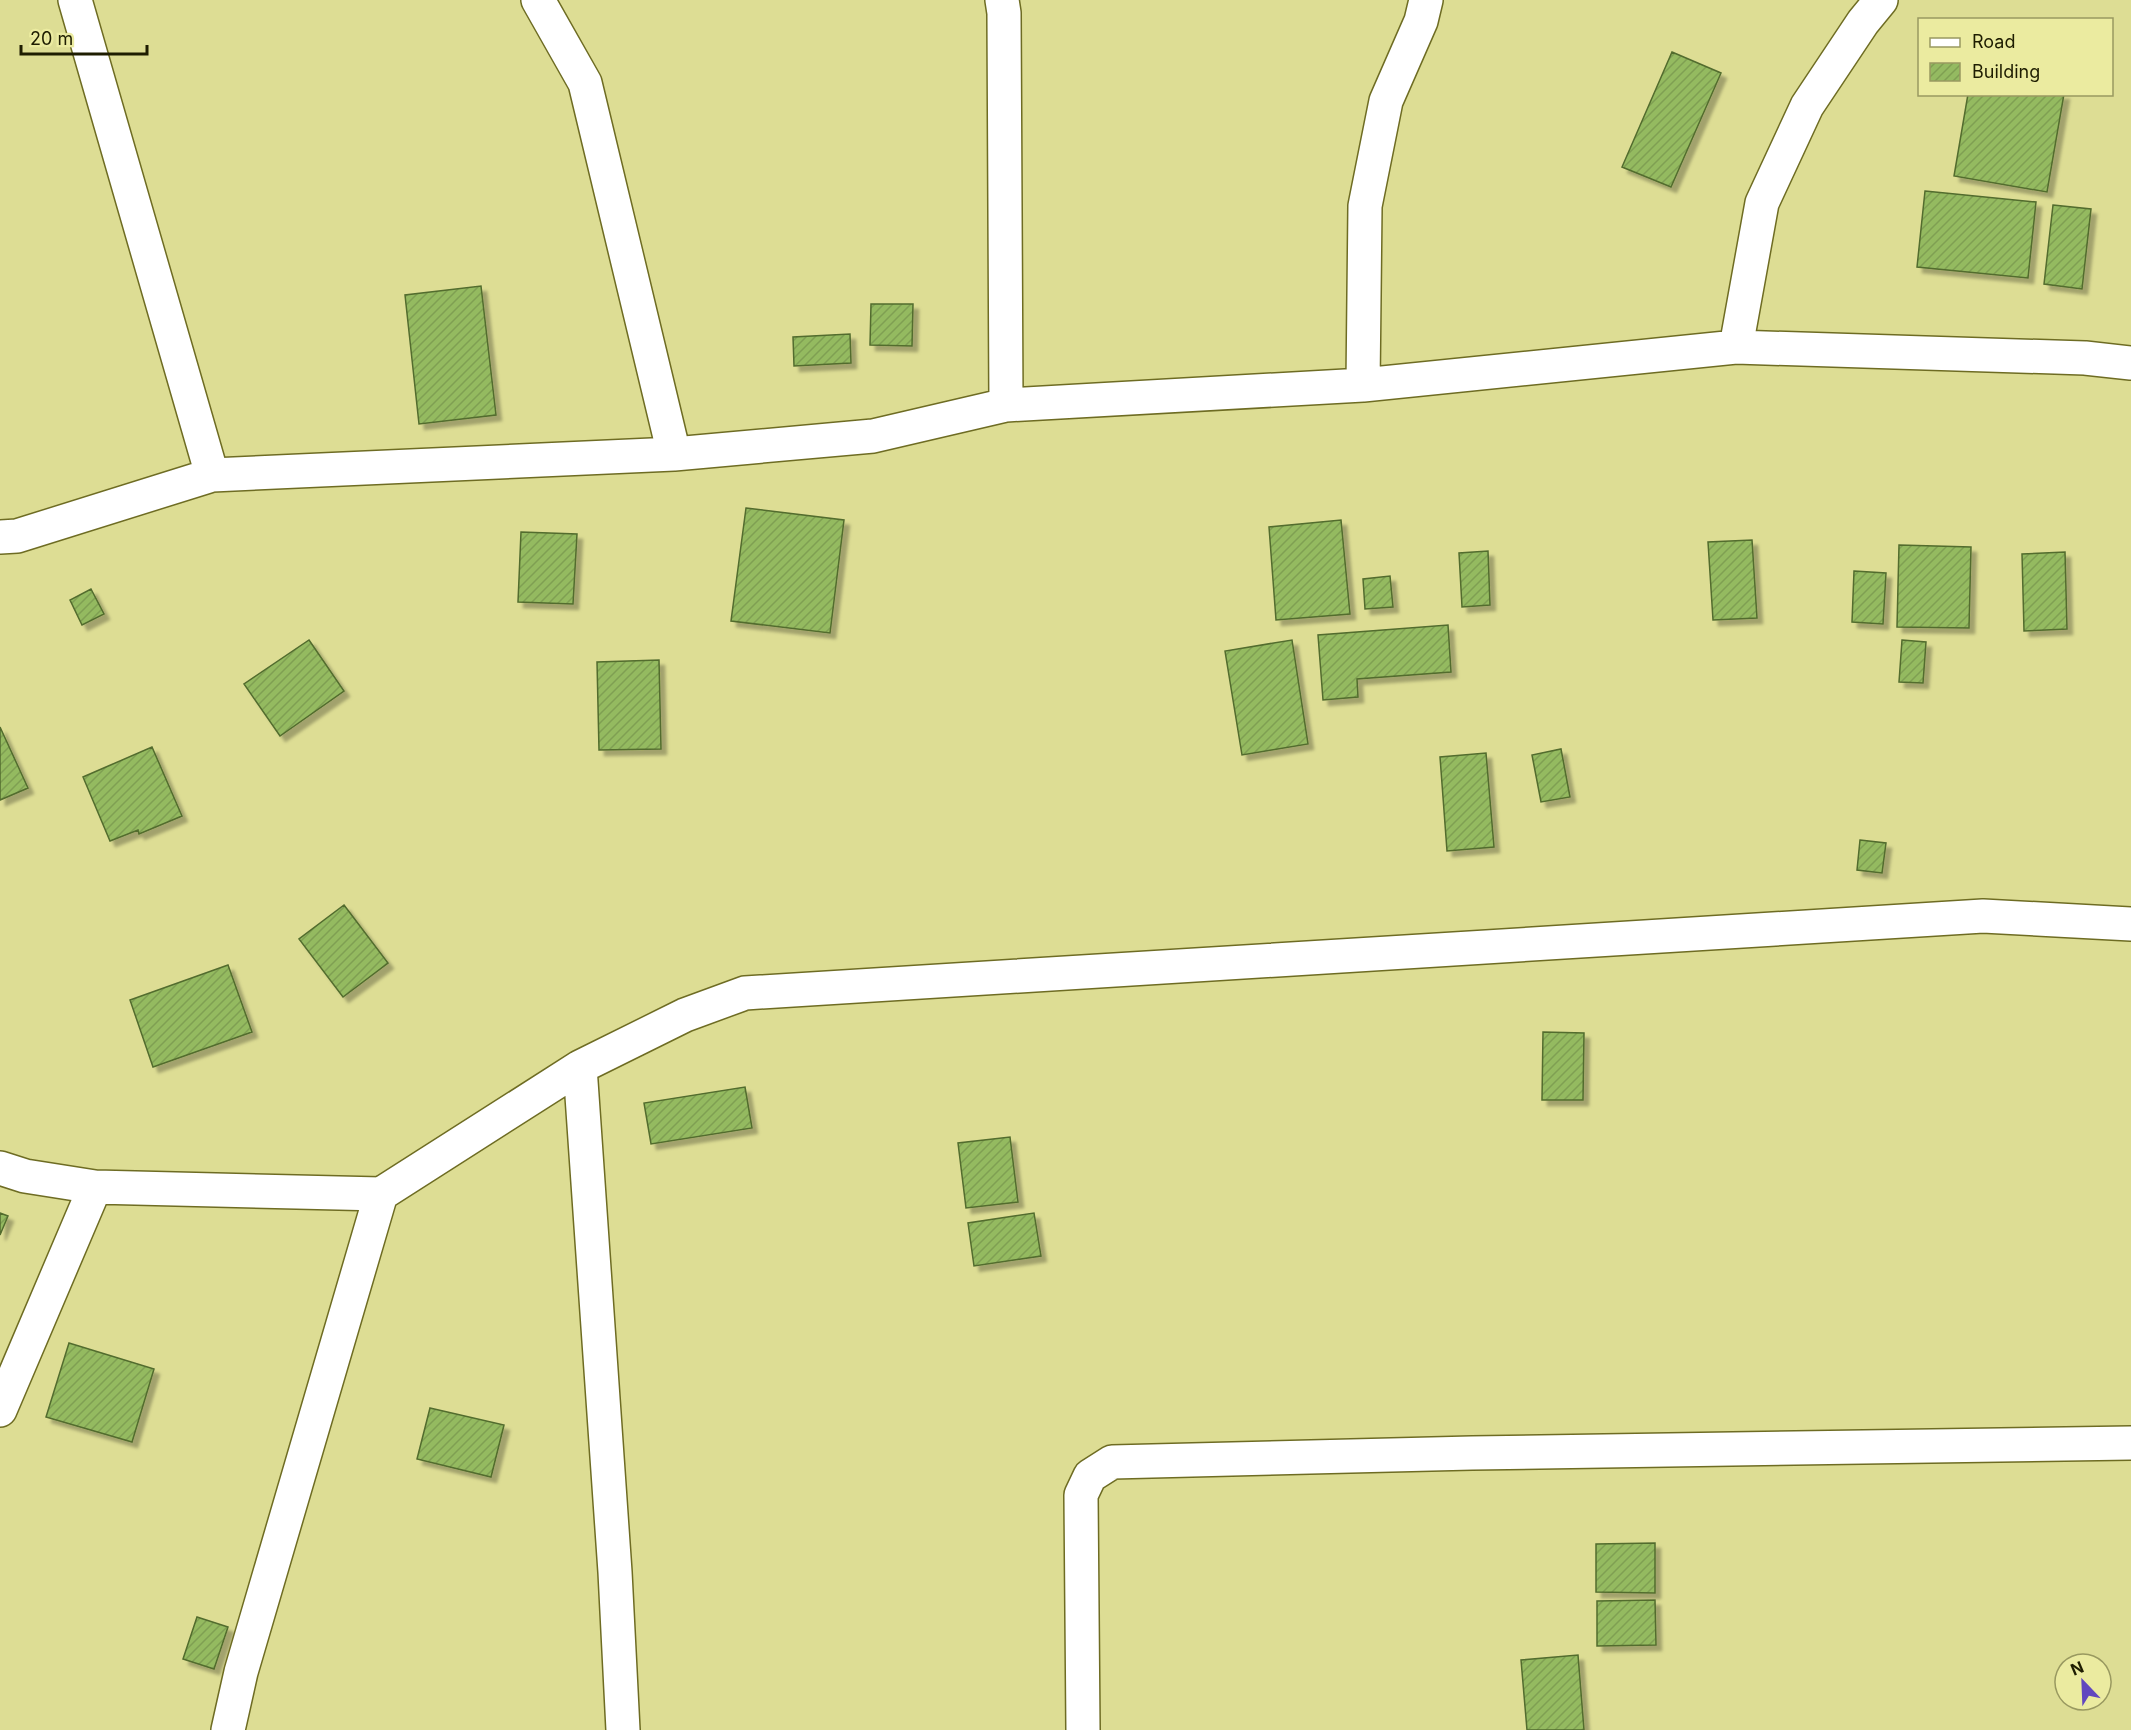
<svg xmlns="http://www.w3.org/2000/svg" width="2131" height="1730" viewBox="0 0 2131 1730" font-family="Inter,sans-serif">
<style>
.building{fill:url(#building-hatch);stroke:#526c2e;stroke-width:1.5;filter:url(#shadow)}
.lines{fill:none;stroke-linecap:round;stroke-linejoin:round}
.minor-casing{stroke:#6e6c23;stroke-width:36}
.minor{stroke:#fff;stroke-width:33}
</style>
<defs>
<pattern id="building-hatch" width="6" height="6" patternUnits="userSpaceOnUse" patternTransform="scale(1.5)"><rect width="6" height="6" fill="#94ba61"/><path d="M-1 1l2-2M0 6l6-6M5 7l2-2" fill="none" stroke="#7f9f52"/></pattern>
<filter id="shadow"><feDropShadow dx="5.5" dy="5.5" stdDeviation="1.5" flood-color="#0004"/></filter>
</defs>
<rect width="100%" height="100%" fill="#dddd94"/>
<!-- building -->
<path class="building" d="M1672 52 1721 73 1671 187 1622 167Z
M1968 94H2064L2047 192 1954 176Z
M1925 191 2036 202 2028 278 1917 267Z
M2053 205 2091 209 2082 289 2044 284Z
M481 286 496 415 419 424 405 295Z
M871 304H913L912 346 870 345Z
M850 334 851 363 794 366 793 337Z
M746 508 844 520 830 633 731 621Z
M1341 520 1350 614 1276 620 1269 527Z
M521 532 577 534 573 604 518 602Z
M1752 540 1757 618 1713 620 1708 542Z
M1899 545 1971 547 1969 628 1897 627Z
M1488 551 1490 605 1462 607 1459 553Z
M2065 552 2067 629 2024 631 2022 554Z
M1854 571 1886 573 1883 624 1852 622Z
M1390 576 1393 607 1365 609 1363 579Z
M91 589 104 614 82 625 70 600Z
M1448 625 1451 672 1357 679 1358 697 1323 700 1318 635Z
M309 640 344 691 280 736 244 684Z
M1292 640 1308 744 1242 755 1225 651Z
M1902 640 1926 642 1923 683 1899 682Z
M659 660 661 749 599 750 597 662Z
M0 727 28 788 0 800Z
M152 747 182 816 139 834 138 830 110 841 83 777Z
M1561 749 1570 797 1541 802 1532 755Z
M1486 753 1494 847 1447 851 1440 757Z
M1860 840 1886 843 1882 873 1857 870Z
M344 905 388 963 343 997 299 939Z
M228 965 252 1032 153 1067 130 1000Z
M1543 1032 1584 1033 1583 1100H1542Z
M745 1087 752 1128 651 1144 644 1103Z
M1010 1137 1018 1202 966 1208 958 1143Z
M0 1213 8 1216 0 1235Z
M1034 1213 1041 1256 974 1266 968 1223Z
M69 1343 154 1369 132 1442 46 1417Z
M430 1408 504 1425 491 1477 417 1459Z
M1655 1543V1593L1596 1592V1544Z
M1655 1600 1656 1645 1597 1646V1601Z
M197 1617 228 1627 214 1669 183 1659Z
M1578 1655 1584 1730H1527L1521 1660Z"/>
<g class="lines">
<!-- minor casing -->
<g class="minor-casing">
<path id="minor" d="M75 0 212 475
M538 0 585 83 674 454
M1002 0 1004 13 1006 405
M1736 347 1762 203 1807 106 1863 22 1881 0
M1363 385 1365 206 1386 101 1421 21 1426 0
M0 537 17 536 212 475 674 454 873 436 1006 405 1363 385 1736 347 2085 358 2131 363
M580 1067 615 1572 623 1730
M0 1168 25 1176 95 1187 381 1194 580 1067 685 1015 745 993 1983 916 2131 924
M0 1410 95 1187
M228 1730 241 1672 381 1194
M1083 1730 1081 1495 1090 1476 1112 1462 1472 1453 2131 1443"/>
</g>
<!-- minor -->
<use href="#minor" class="minor"/>
</g>
<!-- legend -->
<rect x="1918" y="18" width="195" height="78" fill="#ebeba0" stroke="#999960" stroke-width="1.5"/>
<rect x="1930" y="38" width="30" height="9" fill="#ffffff" stroke="#999960" stroke-width="1.5"/>
<text x="1972" y="48" font-size="18" fill="#1e1d01">Road</text>
<rect x="1930" y="63" width="30" height="18" fill="url(#building-hatch)" stroke="#999960" stroke-width="1.5"/>
<text x="1972" y="78" font-size="18" fill="#1e1d01">Building</text>
<!-- north arrow -->
<g transform="translate(2083 1682) rotate(337)"><circle r="28" fill="#ebeba0" stroke="#999960" stroke-width="1.5"/>
<path d="M0-4.5L10 22L0 15L-10 22Z" fill="#6147bf"/>
<text y="-9" font-size="16" font-weight="bold" text-anchor="middle" fill="#1e1d01">N</text>
</g>
<!-- scale -->
<path d="M21 45v9h126v-9" fill="none" stroke="#1e1d01" stroke-width="3"/>
<text x="30" y="45" font-size="18" fill="#1e1d01" stroke="#ebeba0" stroke-width="4.5" paint-order="stroke">20 m</text>
</svg>
